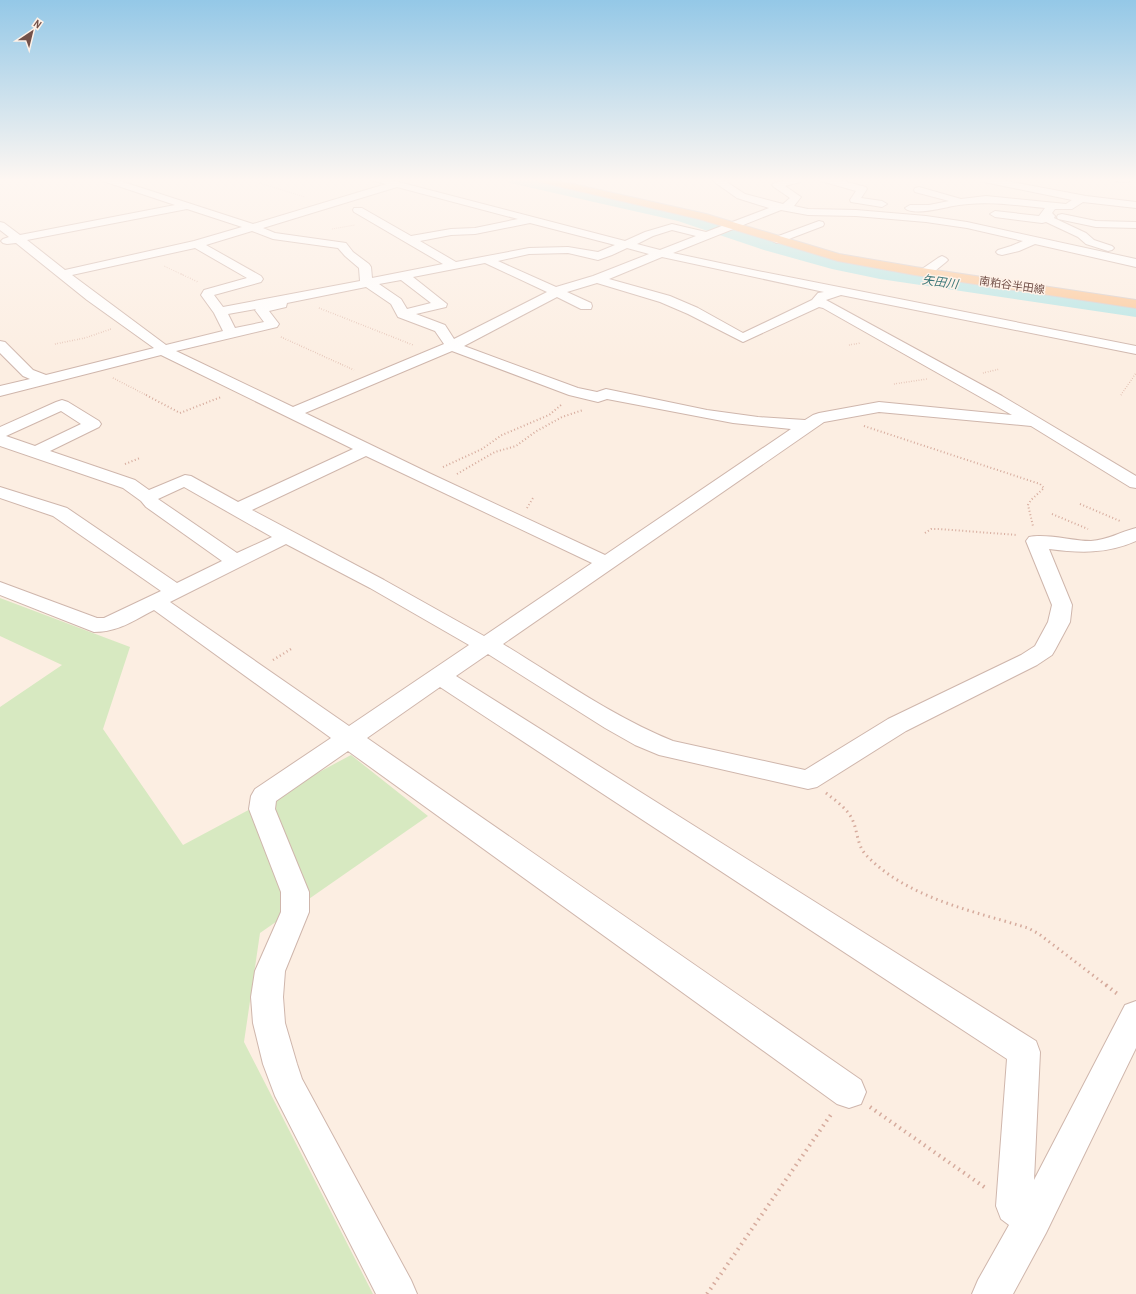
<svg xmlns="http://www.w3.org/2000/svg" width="1136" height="1294" viewBox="0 0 1136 1294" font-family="'Archivo Narrow','Noto Sans JP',sans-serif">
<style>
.green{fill:#d7e9c1}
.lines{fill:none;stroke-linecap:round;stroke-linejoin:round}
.river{fill:#b7e5e5;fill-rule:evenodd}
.minor-casing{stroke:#cfb6ac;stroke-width:2}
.major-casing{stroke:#d8cecc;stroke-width:2}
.path-far5{stroke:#d6ab9d;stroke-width:1;stroke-dasharray:0.5 1.5;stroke-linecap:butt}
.path-far4{stroke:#d6ab9d;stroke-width:1.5;stroke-dasharray:0.5 2;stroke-linecap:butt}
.path-far3{stroke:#d6ab9d;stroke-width:2;stroke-dasharray:1 2.5;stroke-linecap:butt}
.path-far2{stroke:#d6ab9d;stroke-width:2.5;stroke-dasharray:1 3;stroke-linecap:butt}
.path-far1{stroke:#d6ab9d;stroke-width:3;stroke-dasharray:1.5 4;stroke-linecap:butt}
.path{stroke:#d6ab9d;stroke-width:4;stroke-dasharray:1.5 4.5;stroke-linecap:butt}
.minor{fill:#fff;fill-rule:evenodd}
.major{fill:#fbc89a;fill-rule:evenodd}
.labels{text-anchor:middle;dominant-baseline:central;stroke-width:3;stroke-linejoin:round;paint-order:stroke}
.far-street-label{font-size:11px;fill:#735149;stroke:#fff2e8}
.far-water-label{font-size:12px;font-style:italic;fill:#3c7879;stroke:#fff2e8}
</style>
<rect width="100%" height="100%" fill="#fceee2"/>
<!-- green -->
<path class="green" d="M0 598 130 647 103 729 183 845 351 755 428 816 260 933 244 1042 373 1294H0V707L62 665 0 636Z"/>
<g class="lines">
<!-- river -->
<path class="river" d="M508 179H536L683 211 778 242 835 257 880 267 1136 303V317L880 279 832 269 764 250 678 221 510 183Z"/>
<!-- minor casing -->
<g class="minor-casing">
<path id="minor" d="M101 179H114L253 224 386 184 374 181 372 179H387L625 241 645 232 672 224 706 232 769 208 737 198 713 181 711 179H722L745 194 783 204 790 198 774 187 772 185 774 183 790 179H801L800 182 785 186 801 197 794 206 808 209 856 210 926 216 967 222 1136 259V267L1035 244 1019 251 1002 255 998 254 996 252 998 250 1011 246 1023 241 967 228 926 222 856 216 808 215 781 210 673 253 753 270 1136 346V354L841 295 826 300 1002 396 1136 476V488L1130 487 1031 426 879 412 824 422 503 644C559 678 613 717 673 741L805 770 888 719 1021 655 1035 646 1048 622 1052 605 1026 541 1029 537C1046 533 1072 541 1091 541 1108 540 1120 532 1136 528V541C1107 554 1080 553 1049 549L1072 605 1070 622 1055 650 1052 655 1037 665 906 731 817 787 808 789 659 755 635 745 605 728 488 654 456 676 1036 1041 1040 1052 1034 1180 1125 1005 1136 1001V1048L1046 1233 1013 1294H972L978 1280 1009 1225 1001 1219 996 1206 1007 1059 440 687 367 738 861 1080 866 1092 861 1104 849 1108 837 1104 348 751 276 801 275 809 309 892V912L285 971 283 997 285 1023 297 1064 302 1079 411 1280 417 1294H376L275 1096 263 1064 253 1023 251 997 255 971 281 912V892L249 809 251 796 255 789 331 738 154 610C133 621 118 632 94 632L0 595V582L97 618H104L161 591 53 516 0 498V487L67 508 177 583 222 561 146 507 141 501 123 488 0 446V427L56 402 62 400 68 402 99 421 101 424 99 427 50 451 135 480 149 490 185 475 191 476 238 502 353 449 161 355 0 396V386L30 379 23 376 0 353V341L5 342 33 370 46 375 154 348 87 300 16 243 7 244 3 243 1 241 3 239 9 237 0 230V222L4 223 20 235 175 205 103 181ZM397 187 518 219 475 228 451 229 411 236 362 208H354L353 210 354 212 443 264 372 278 371 267 369 264 353 252 346 243 275 233 263 228ZM187 209 242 227 194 241 65 270 27 240ZM530 223 615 245 598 252 568 247 529 248 456 262 420 241 451 235 475 234ZM672 230 696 236 660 250 637 244 653 236ZM252 231 273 239 338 248 345 256 359 268 360 281 223 307 214 295 261 282 263 279 261 276 206 245ZM195 248 247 278 204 290 201 295 214 313 223 331 166 345 72 275ZM627 248 649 254 593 276 556 287 498 261 529 254 568 253 598 260 612 255ZM662 257 824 292 818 293 812 300 743 333 698 308 670 296 609 279ZM485 263 547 292 454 339 445 325 416 314 446 307 447 304 413 277ZM401 280 431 303 407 309 401 299 379 284ZM597 283 660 302 688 314 743 342 819 307 823 308 1012 415 879 402 819 413 813 415 805 420 758 417 707 410 606 389 597 392 578 388 464 346 557 297 581 309H591L592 306 591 303 567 292ZM366 287 391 304 398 317 435 331 444 344 293 407 176 351 277 327 279 324 269 311 286 307 287 303ZM256 309 255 310 264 322 235 328 228 314ZM452 351 569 395 598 402 607 399 733 423 791 429 605 555 429 473 305 413ZM61 411 81 424 35 446 6 436ZM366 456 592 563 484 636 384 580 252 510ZM184 487 272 537 237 553 158 499ZM286 544 370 588 469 645 349 726 170 602Z
M819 179H836L866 187 867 189 861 198 882 201 887 204 882 207 851 202 850 200 856 191 821 181Z
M979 179H996L1086 196 1136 202V208L1083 202 1072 209H1055L1052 213 1055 216 1054 218 1086 233 1094 240 1112 246 1114 248 1112 250 1108 251 1086 244 1078 237 1046 222 1042 223 995 217 990 214 995 211 1039 216 1045 208C1014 205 984 200 953 206 943 208 912 216 905 208L910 205H929L949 201 915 192 914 190 915 188 919 187 961 199 986 196 1066 204 1072 200 984 182Z
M1113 179H1133C1129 183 1117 183 1113 179Z
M1062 214 1096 221 1136 222V228L1096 227 1058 219 1057 217 1058 215Z
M819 221 823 222 824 224 823 226 781 242 777 243 771 240 773 238Z
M942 256 946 258 948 260 946 262 930 275H922L920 272 922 269 938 258Z"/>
</g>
<!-- major casing -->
<g class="major-casing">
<path id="major" d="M535 179H551L706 214 839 254 915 267 1136 300V308L915 275 838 261 699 219 540 182Z"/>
</g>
<!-- path-far5 -->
<path class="path-far5" d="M266 179 259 183 305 197
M496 179 528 186
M942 182 949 179
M332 229 355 225
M164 266 183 275"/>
<!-- path-far4 -->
<path class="path-far4" d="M181 274 198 282
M319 308 413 345
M281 337 354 370
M55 344 85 338 111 329
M849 345 861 343
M983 373 1000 369
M113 378 148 396
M894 384 927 379
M1121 395 1136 373"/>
<!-- path-far3 -->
<path class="path-far3" d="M146 395 180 413 221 397
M864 426 1040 484 1044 488 1031 500 1028 505 1033 526
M125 464 140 458
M443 467 482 449 502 435 549 415 561 405
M457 474 495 452 516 446 535 432 562 417 583 410
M1080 504 1120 521
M527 508 533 498
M1052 514 1088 529
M925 533 931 529H939L1017 535"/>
<!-- path-far2 -->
<path class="path-far2" d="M273 660 291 649"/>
<!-- path-far1 -->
<path class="path-far1" d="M826 793C836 801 848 809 853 821 858 833 857 845 866 855 907 898 973 911 1028 928L1039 934 1107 986"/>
<!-- path -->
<path class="path" d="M1106 985 1120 996
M870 1107 987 1189
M707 1294 832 1113"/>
<!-- minor -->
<use href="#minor" class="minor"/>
<!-- major -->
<use href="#major" class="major"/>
</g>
<!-- sky -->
<linearGradient id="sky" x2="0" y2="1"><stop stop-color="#94c8e7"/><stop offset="0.5" stop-color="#fef7f2"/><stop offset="1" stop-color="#fef7f2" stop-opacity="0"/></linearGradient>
<rect width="1136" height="360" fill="url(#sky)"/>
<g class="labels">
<!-- far-street labels -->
<g class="far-street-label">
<text transform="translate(1012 285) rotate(8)">南粕谷半田線</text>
</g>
<!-- far-water labels -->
<g class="far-water-label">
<text transform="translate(940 282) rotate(8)">矢田川</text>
</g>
</g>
<!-- north arrow -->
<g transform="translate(32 32) rotate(35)" stroke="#fff2e8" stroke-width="3" paint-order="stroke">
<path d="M0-3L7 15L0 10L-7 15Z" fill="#735149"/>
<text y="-6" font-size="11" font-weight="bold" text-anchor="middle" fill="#735149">N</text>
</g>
</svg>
